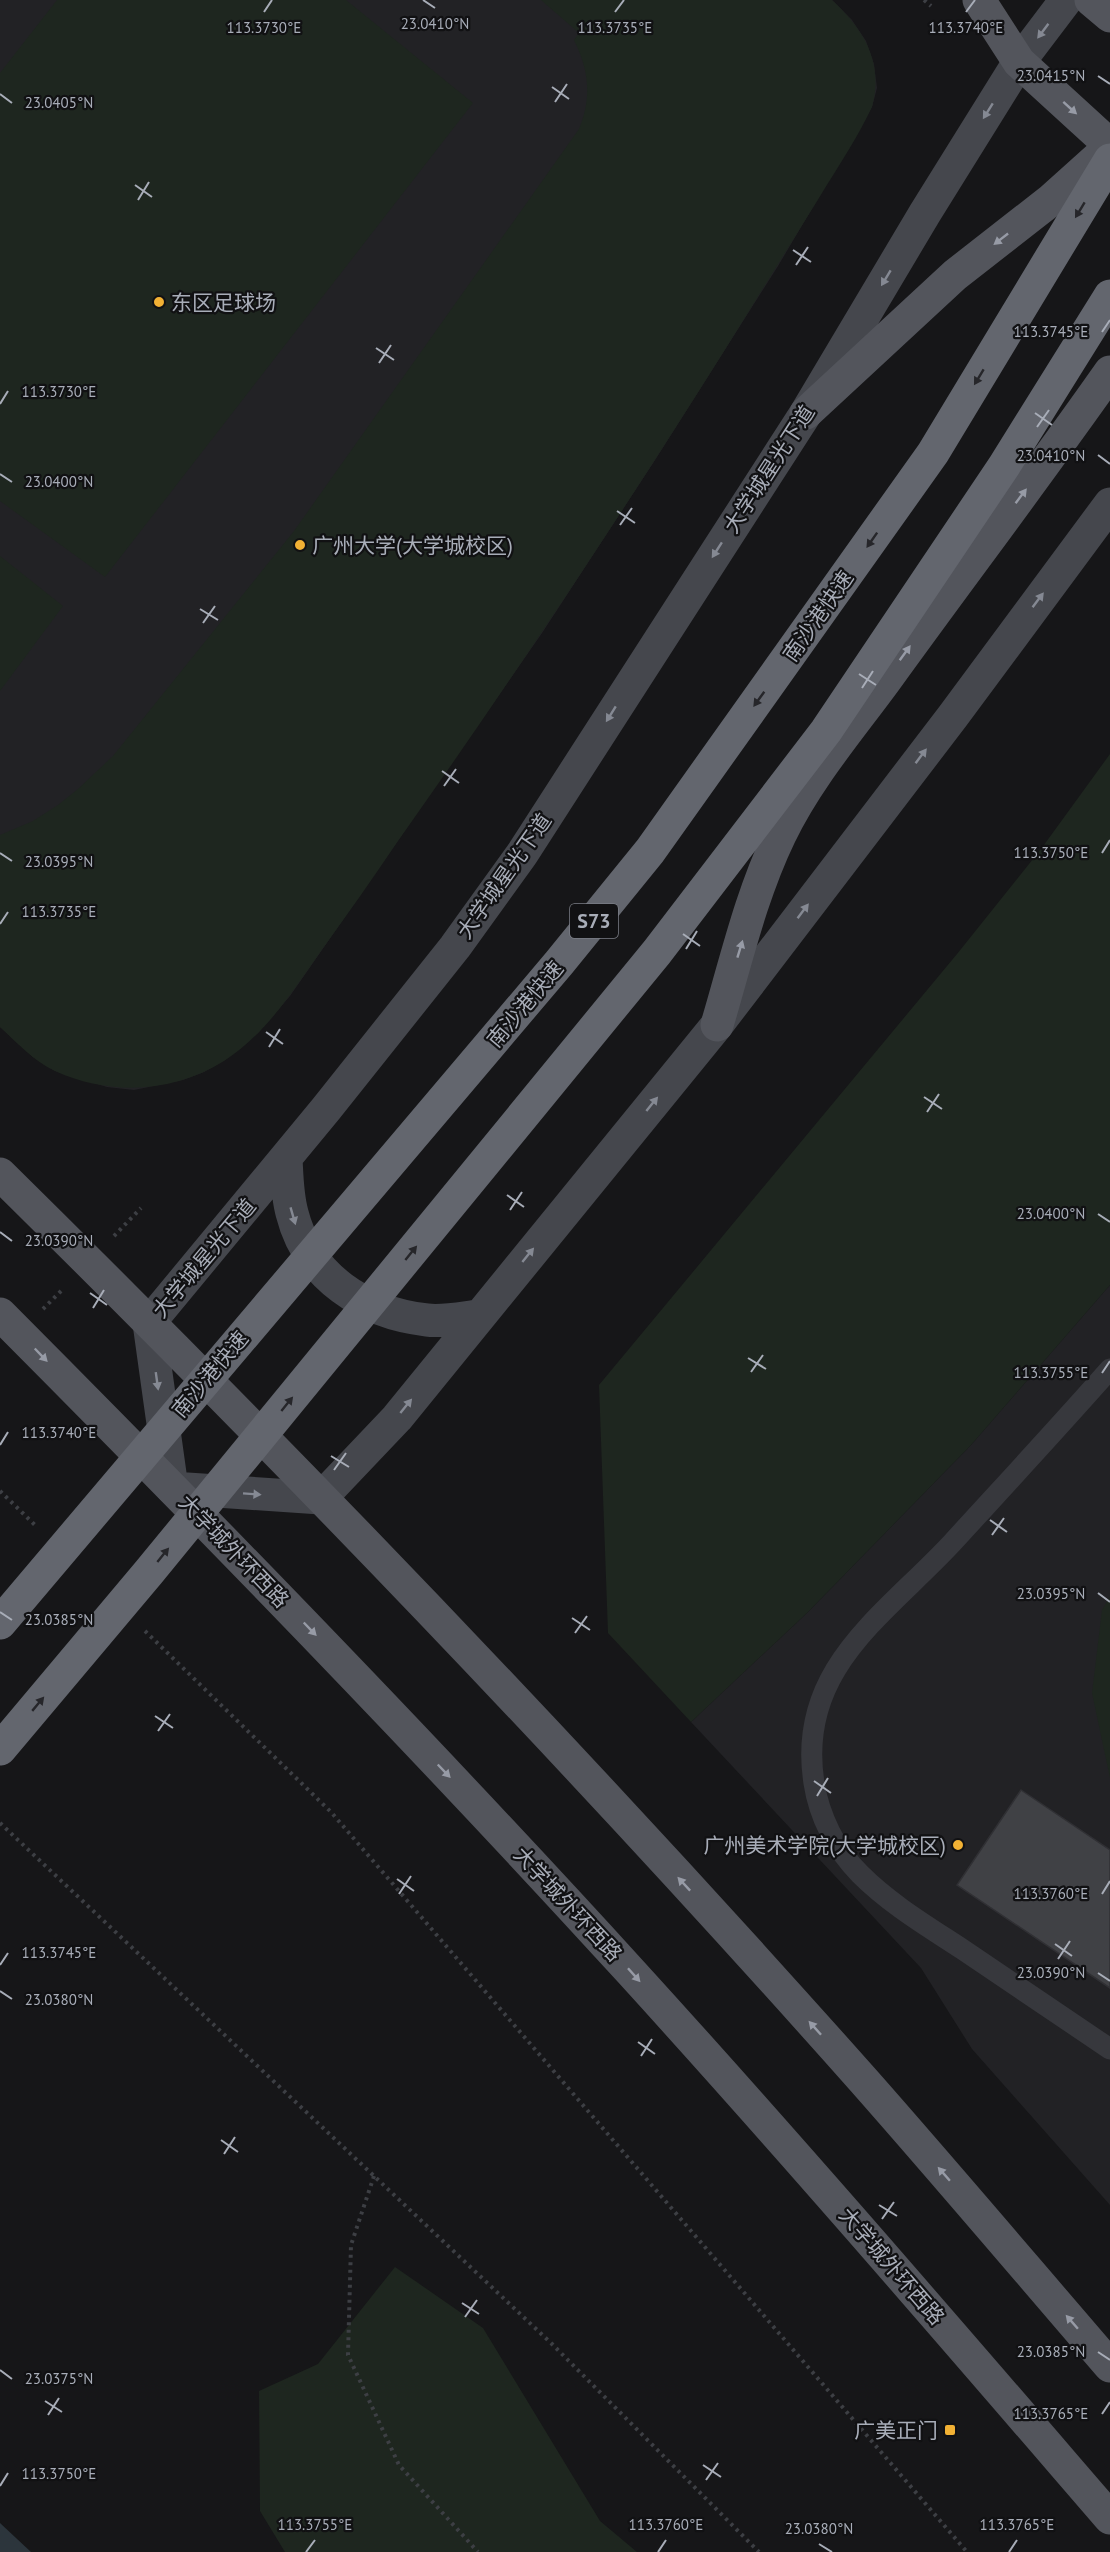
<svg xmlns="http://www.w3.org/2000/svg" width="1110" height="2552" viewBox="0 0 1110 2552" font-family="'PT Sans','Noto Sans SC',sans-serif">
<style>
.built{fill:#222225}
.green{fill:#1e261f}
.water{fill:#2c353c}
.building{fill:#404145;stroke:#303034;stroke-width:1.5}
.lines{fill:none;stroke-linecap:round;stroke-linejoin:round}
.path{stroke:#3d3f44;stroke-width:4;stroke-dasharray:3 4.5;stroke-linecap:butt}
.lane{stroke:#37383d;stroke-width:21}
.secondary{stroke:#45474d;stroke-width:33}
.primary{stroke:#53555c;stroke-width:33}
.highway-bridge{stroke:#63666e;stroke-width:33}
.oneway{fill:#858993}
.oneway2{fill:#979ba6}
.oneway3{fill:#26262a}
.ticks{fill:none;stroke:#a8adb8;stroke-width:2}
.poi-dot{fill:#f2b134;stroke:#111113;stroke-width:2}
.labels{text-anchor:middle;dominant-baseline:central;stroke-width:4.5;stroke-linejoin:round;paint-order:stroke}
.shield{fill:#111113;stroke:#7b7e86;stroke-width:1.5}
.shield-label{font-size:20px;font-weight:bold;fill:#a8adb8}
.poi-label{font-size:21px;fill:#a8adb8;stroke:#111113;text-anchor:start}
.street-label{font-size:21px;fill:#a8adb8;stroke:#111113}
.ticks-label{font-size:15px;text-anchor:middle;fill:#a8adb8;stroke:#111113;stroke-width:4.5;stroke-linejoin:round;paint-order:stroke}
</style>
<rect width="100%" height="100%" fill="#161618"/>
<!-- built -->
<path class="built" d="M0 0H832L852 20 866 41 874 64 877 88 872 107 778 266 657 457 542 633 290 996 258 1033 225 1060 204 1072 183 1080 134 1090 107 1087 55 1071 33 1057 0 1027Z
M1110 1285V2205L972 2049 921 1968 691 1722 808 1612 971 1445Z"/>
<!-- green -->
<path class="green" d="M57 0H346L473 103 105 577 0 501V73Z
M541 0H832C864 30 884 62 872 107 857 139 837 168 819 198 788 248 757 298 726 348 621 515 512 680 398 841 373 878 347 915 321 951 293 991 266 1034 224 1061 173 1093 110 1096 55 1071 34 1061 17 1043 0 1027V835L33 821 58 805 78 789 113 756 294 531 579 129C592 97 589 70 574 40L579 33Z
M0 556 63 606 0 691Z
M1110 754V1285L971 1445 808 1612 691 1722 608 1633 599 1385 957 954 1041 849Z
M1110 1597V1778L1092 1693 1102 1610Z
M395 2267 483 2328 600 2521 637 2552H285L260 2511 259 2391 318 2364Z"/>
<!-- water -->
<path class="water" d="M0 2523 31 2552H0Z"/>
<!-- building -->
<path class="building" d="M1021 1790 1110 1850V1988L957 1885Z"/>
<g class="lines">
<!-- path -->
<path class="path" d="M924 0 931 6
M114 1236 141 1208
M43 1309 63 1289
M0 1491 36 1526
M145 1631 331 1812 967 2552
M0 1823 552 2344 759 2552
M374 2176 351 2245 348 2355 399 2465 478 2552"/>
<!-- lane -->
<path class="lane" d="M1110 1369C1058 1428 1005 1485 952 1543 884 1616 796 1669 814 1783 819 1816 836 1850 860 1874 890 1904 927 1926 962 1949 1011 1982 1061 2016 1110 2049"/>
<!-- secondary -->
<path class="secondary" d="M1066 0 1019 62 925 213 806 413 522 854 455 947 326 1109 149 1323 172 1488 321 1498 397 1418 717 1025 953 716 1110 504
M286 1158C287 1176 287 1195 292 1213 308 1277 364 1313 427 1320 443 1322 462 1318 478 1316"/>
<!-- primary -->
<path class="primary" d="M979 0 1019 62 1110 145
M1091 0 1110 16
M806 413 955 275 1051 200 1110 147
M717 1025C736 961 751 895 780 835 807 779 849 730 885 681 960 577 1037 476 1110 372
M0 1174C297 1467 587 1769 864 2081 947 2175 1028 2271 1110 2366
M0 1314C215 1530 427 1748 632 1973 795 2152 952 2335 1110 2518"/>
<!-- highway-bridge -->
<path class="highway-bridge" d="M0 1623 559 963 650 851 933 453 1110 160
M0 1749 149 1572 657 952 826 731 1004 466 1110 296"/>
</g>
<!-- one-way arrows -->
<defs><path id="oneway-solid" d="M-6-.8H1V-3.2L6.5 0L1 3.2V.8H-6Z" transform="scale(1.5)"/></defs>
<g class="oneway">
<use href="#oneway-solid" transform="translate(1043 31) rotate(127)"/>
<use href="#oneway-solid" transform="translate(988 111) rotate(122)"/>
<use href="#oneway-solid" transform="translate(886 278) rotate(121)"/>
<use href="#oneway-solid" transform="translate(717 550) rotate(123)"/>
<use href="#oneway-solid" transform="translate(1038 600) rotate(-53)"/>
<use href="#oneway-solid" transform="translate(611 714) rotate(122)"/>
<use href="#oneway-solid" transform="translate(921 756) rotate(-53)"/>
<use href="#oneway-solid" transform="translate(803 911) rotate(-53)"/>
<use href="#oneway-solid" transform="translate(652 1104) rotate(-51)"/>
<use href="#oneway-solid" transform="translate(293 1216) rotate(74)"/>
<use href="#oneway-solid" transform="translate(528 1255) rotate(-51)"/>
<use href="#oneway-solid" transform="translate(157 1381) rotate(82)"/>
<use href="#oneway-solid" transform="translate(406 1406) rotate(-51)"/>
<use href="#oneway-solid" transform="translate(252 1494) rotate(4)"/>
</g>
<g class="oneway2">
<use href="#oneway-solid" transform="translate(1070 108) rotate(42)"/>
<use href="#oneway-solid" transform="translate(1001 239) rotate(142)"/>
<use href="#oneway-solid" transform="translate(1021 496) rotate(-53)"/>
<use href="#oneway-solid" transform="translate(905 653) rotate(-54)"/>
<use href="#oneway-solid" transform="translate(740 949) rotate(-73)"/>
<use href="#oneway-solid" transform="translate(41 1355) rotate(46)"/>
<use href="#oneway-solid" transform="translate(310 1629) rotate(46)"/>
<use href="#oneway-solid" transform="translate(444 1771) rotate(46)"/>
<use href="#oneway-solid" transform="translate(684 1884) rotate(-133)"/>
<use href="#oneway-solid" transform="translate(634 1975) rotate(48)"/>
<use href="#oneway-solid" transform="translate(815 2028) rotate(-132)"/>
<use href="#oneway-solid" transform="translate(944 2174) rotate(-131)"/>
<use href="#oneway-solid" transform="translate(1072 2322) rotate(-131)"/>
</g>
<g class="oneway3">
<use href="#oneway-solid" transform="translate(1080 210) rotate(121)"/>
<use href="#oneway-solid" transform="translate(979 377) rotate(121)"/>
<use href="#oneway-solid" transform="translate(872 540) rotate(125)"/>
<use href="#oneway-solid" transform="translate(759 699) rotate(126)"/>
<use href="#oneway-solid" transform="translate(411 1253) rotate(-51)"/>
<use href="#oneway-solid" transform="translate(287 1404) rotate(-51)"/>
<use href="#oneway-solid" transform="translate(163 1555) rotate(-51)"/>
<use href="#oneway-solid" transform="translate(38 1704) rotate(-50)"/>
</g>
<!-- ticks -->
<path class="ticks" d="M423 0 435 8M264 12 272 0M615 12 624 0M966 12 975 0M1098 76 1110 84M552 87 569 99M0 94 12 103M555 102 567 84M135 185 152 197M138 200 149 182M793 250 811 262M796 265 808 247M1102 332 1110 320M376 348 394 360M379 363 391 345M0 404 8 391M1035 413 1052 425M1037 427 1049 410M1098 455 1110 464M0 474 12 482M617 511 635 523M620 525 632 508M200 609 218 620M203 623 215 606M859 674 876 685M862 688 873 671M442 771 459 783M444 786 456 769M0 853 12 861M1102 853 1110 840M0 924 8 912M683 934 700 946M686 949 697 931M266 1032 283 1044M269 1047 280 1029M924 1097 942 1109M927 1112 939 1094M507 1195 524 1207M510 1210 522 1192M1098 1214 1110 1222M0 1232 12 1241M90 1293 107 1305M93 1308 104 1290M748 1358 766 1369M751 1372 763 1355M1102 1373 1110 1361M0 1445 8 1432M331 1456 349 1467M334 1470 346 1453M990 1520 1007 1532M992 1535 1004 1518M1098 1593 1110 1602M0 1612 12 1620M572 1618 590 1630M575 1633 587 1616M155 1716 173 1728M158 1731 170 1714M814 1781 831 1793M817 1796 828 1778M397 1879 414 1891M399 1894 411 1876M1102 1894 1110 1881M1055 1944 1072 1956M1058 1959 1070 1941M0 1965 8 1953M1098 1973 1110 1981M0 1991 12 1999M638 2042 655 2054M641 2056 652 2039M221 2140 238 2152M224 2154 235 2137M879 2205 897 2216M882 2219 894 2202M462 2303 479 2314M465 2317 477 2300M1098 2352 1110 2360M0 2370 12 2379M45 2401 62 2412M1102 2414 1110 2402M48 2415 59 2398M703 2465 721 2477M706 2480 718 2463M0 2486 8 2473M819 2544 832 2552M306 2552 315 2540M658 2552 666 2540M1009 2552 1017 2540"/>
<!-- markers -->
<g class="poi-dot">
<circle cx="159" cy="302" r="6"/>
<circle cx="300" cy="545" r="6"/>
<circle cx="958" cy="1845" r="6"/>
<rect x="944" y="2424" width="12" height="12" rx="3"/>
</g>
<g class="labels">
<!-- shield labels -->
<rect class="shield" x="570" y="904" width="48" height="34" rx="4.5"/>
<g class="shield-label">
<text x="594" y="921">S73</text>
</g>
<!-- poi labels -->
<g class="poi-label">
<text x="171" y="302">东区足球场</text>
<text x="312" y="545">广州大学(大学城校区)</text>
<text x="946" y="1845" text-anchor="end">广州美术学院(大学城校区)</text>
<text x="938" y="2430" text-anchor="end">广美正门</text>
</g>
<!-- street labels -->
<g class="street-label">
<text transform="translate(769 469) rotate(-57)">大学城星光下道</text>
<text transform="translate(818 616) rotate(-55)">南沙港快速</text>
<text transform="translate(504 876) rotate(-55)">大学城星光下道</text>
<text transform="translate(525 1004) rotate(-50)">南沙港快速</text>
<text transform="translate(204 1258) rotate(-50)">大学城星光下道</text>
<text transform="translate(210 1374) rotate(-50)">南沙港快速</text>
<text transform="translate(234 1551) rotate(46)">大学城外环西路</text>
<text transform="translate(568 1904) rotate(47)">大学城外环西路</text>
<text transform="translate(892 2266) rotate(49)">大学城外环西路</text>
</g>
</g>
<g class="ticks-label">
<text x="435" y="29">23.0410°N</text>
<text x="264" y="33">113.3730°E</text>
<text x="615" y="33">113.3735°E</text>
<text x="966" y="33">113.3740°E</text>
<text x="1051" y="81">23.0415°N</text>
<text x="59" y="108">23.0405°N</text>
<text x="1051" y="337">113.3745°E</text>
<text x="59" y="397">113.3730°E</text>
<text x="1051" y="461">23.0410°N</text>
<text x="59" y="487">23.0400°N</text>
<text x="1051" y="858">113.3750°E</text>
<text x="59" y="867">23.0395°N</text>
<text x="59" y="917">113.3735°E</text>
<text x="1051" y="1219">23.0400°N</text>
<text x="59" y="1246">23.0390°N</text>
<text x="1051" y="1378">113.3755°E</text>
<text x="59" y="1438">113.3740°E</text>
<text x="1051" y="1599">23.0395°N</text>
<text x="59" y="1625">23.0385°N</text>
<text x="1051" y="1899">113.3760°E</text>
<text x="59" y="1958">113.3745°E</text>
<text x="1051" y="1978">23.0390°N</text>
<text x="59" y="2005">23.0380°N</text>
<text x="1051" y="2357">23.0385°N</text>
<text x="59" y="2384">23.0375°N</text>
<text x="1051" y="2419">113.3765°E</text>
<text x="59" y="2479">113.3750°E</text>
<text x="315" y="2530">113.3755°E</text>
<text x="666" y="2530">113.3760°E</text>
<text x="1017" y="2530">113.3765°E</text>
<text x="819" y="2534">23.0380°N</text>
</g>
</svg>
